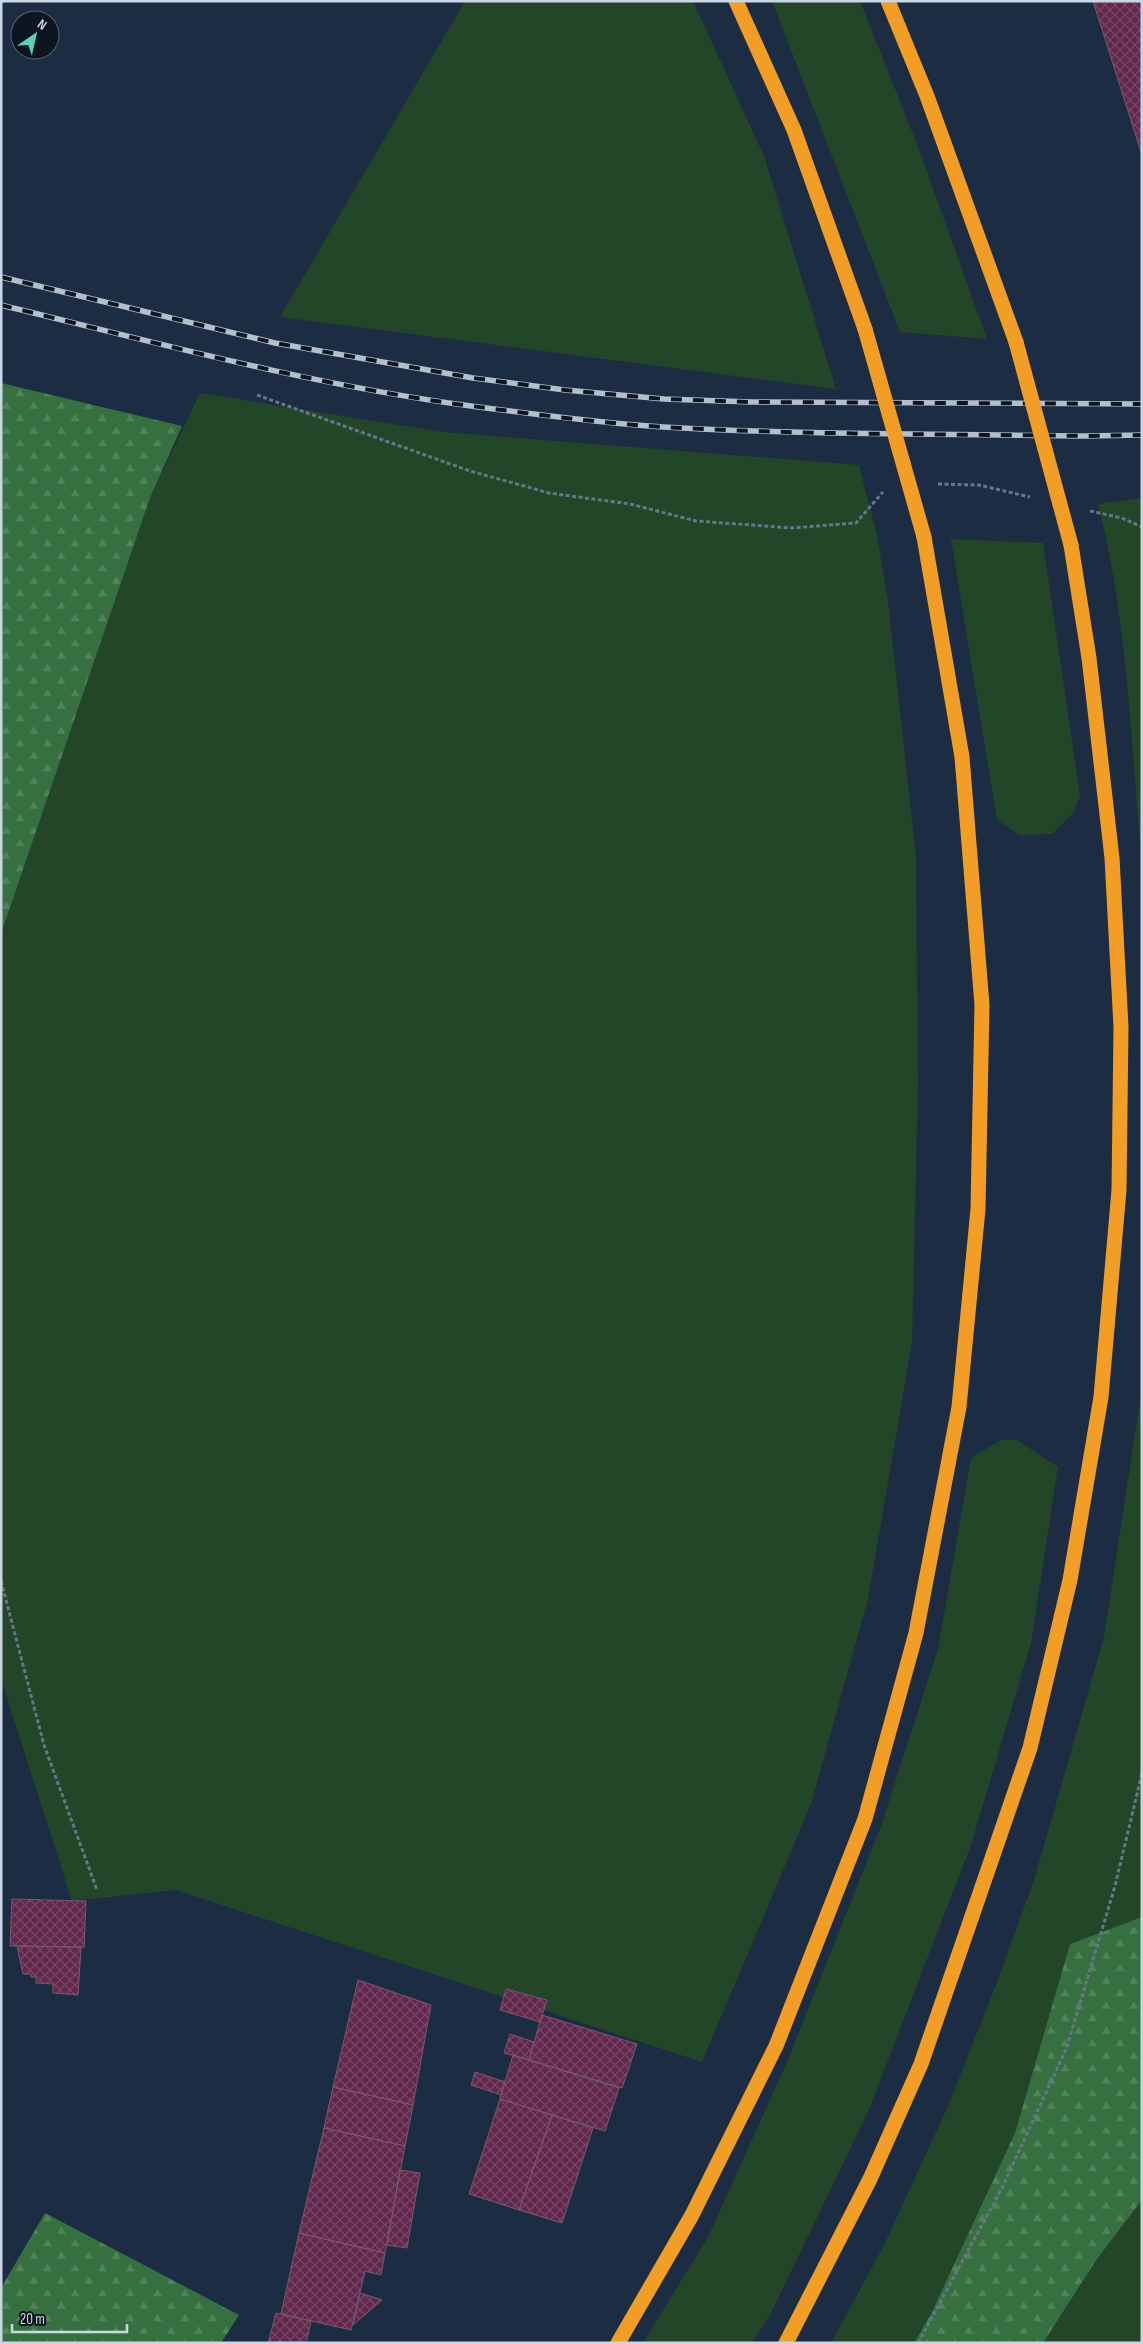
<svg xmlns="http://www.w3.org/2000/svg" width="1143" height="2344" viewBox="0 0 1143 2344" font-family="'Sofia Sans Condensed',sans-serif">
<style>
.grass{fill:#234628}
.forest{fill:url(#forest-firs)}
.building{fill:url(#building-cross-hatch);stroke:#785a6b}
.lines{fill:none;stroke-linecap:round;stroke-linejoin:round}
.path{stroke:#68768a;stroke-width:3;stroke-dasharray:4 2.5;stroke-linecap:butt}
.motorway{stroke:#f29d25;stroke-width:15}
.rail-casing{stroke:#b3bfcf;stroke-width:5.5}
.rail{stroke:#0d151f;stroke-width:4;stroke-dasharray:11;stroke-linecap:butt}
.motorway-bridge{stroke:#f29d25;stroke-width:15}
</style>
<defs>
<pattern id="forest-firs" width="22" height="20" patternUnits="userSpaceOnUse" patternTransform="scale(1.25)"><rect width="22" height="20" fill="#367040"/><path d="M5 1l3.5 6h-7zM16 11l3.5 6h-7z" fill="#52845b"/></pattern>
<pattern id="building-cross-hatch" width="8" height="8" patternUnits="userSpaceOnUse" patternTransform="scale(1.25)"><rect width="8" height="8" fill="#62274c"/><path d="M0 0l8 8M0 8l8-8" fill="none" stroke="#774666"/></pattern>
</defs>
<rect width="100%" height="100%" fill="#1c2c43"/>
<!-- grass -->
<path class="grass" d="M465 1H693L764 156 836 389 280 317Z
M772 1H860L917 144 987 339 900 332Z
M200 393 443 432 859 465 877 535 888 601 916 857 918 1084 912 1342 868 1599 811 1804 702 2062 176 1890 72 1901 1 1679V934L150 498Z
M1142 498V866C1131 745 1128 621 1098 504Z
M951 539 1043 543 1080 796 1073 813 1052 834 1019 835 997 820Z
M1142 1388V1917L1070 1944 1015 2133 931 2314 914 2343H831L884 2245 948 2106 996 1985 1034 1880 1104 1637Z
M1001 1440H1017L1058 1467 1031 1643 971 1845 868 2112 771 2313 752 2343H643L708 2237 787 2062 881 1826 938 1649 971 1458Z
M1142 2200V2343H1043L1097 2259Z"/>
<!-- forest -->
<path class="forest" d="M1 383 182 426 150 498 1 934Z
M1142 1917V2200L1097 2259 1043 2343H914L931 2314 1015 2133 1070 1944Z
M45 2213 239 2315 221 2343H1V2288Z"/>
<!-- building -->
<path class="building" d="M1093 1H1142V155Z
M12 1899 86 1901 84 1947 10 1946Z
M17 1946 81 1947 78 1995 53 1993V1984L36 1983V1977H31V1974H23Z
M358 1980 431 2005 413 2105 333 2087Z
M506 1989 547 2000 540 2022 500 2010Z
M542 2015 637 2044 622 2088 529 2060Z
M510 2034 534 2042 529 2060 504 2053Z
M513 2055 619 2088 605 2131 500 2099Z
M475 2072 505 2082 501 2095 471 2085Z
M333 2087 413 2105 405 2146 324 2128Z
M500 2099 552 2115 519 2210 469 2194Z
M552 2115 593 2128 562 2223 519 2210Z
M324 2128 405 2146 385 2253 299 2233Z
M400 2170 420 2173 407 2248 387 2245Z
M299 2233 385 2253 381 2275 365 2271 351 2330 281 2314Z
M360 2293 382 2300 353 2325Z
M276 2313 311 2321 306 2343H268Z"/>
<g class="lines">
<!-- path -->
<path class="path" d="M257 395 470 471 549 493 630 504 696 521 792 528 856 523 883 492
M938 484 979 485 1030 497
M1090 511 1122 518 1142 527
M1 1581 44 1745 97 1890
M918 2343 1002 2188 1067 2047 1115 1886 1142 1773"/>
<!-- motorway -->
<path class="motorway" d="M736 1 794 130 865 329
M888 1 927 96 1016 342
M618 2343 692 2215 776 2046 865 1819 916 1633 959 1407 978 1209 982 1005 962 757 924 537
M786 2343 870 2179 921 2064 1030 1748 1070 1580 1101 1397 1119 1190 1121 1027 1112 858 1089 658 1071 545"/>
<!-- rail casing -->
<g class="rail-casing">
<path id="rail" d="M1 277 275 343 473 378 565 390 664 399 751 402 1142 404
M1 305C157 343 312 385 471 406 534 414 598 423 663 427 804 435 946 434 1087 436L1142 435"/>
</g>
<!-- rail -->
<use href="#rail" class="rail"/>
<!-- motorway-bridge -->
<path class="motorway-bridge" d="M865 329 924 537
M1016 342 1071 545"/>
</g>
<!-- border -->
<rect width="1143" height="2344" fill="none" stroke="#cbd6e5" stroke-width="5"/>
<!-- north arrow -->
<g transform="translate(35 35) rotate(34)"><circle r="24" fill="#0d151f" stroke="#59626e"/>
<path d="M0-4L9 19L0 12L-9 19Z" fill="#5eceb8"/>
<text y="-8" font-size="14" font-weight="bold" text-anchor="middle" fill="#cbd6e5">N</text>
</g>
<!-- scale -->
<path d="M12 2324v8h115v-8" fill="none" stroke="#cbd6e5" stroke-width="2.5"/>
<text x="20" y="2324" font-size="15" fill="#cbd6e5" stroke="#0d151f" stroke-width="4" paint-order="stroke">20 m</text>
</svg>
